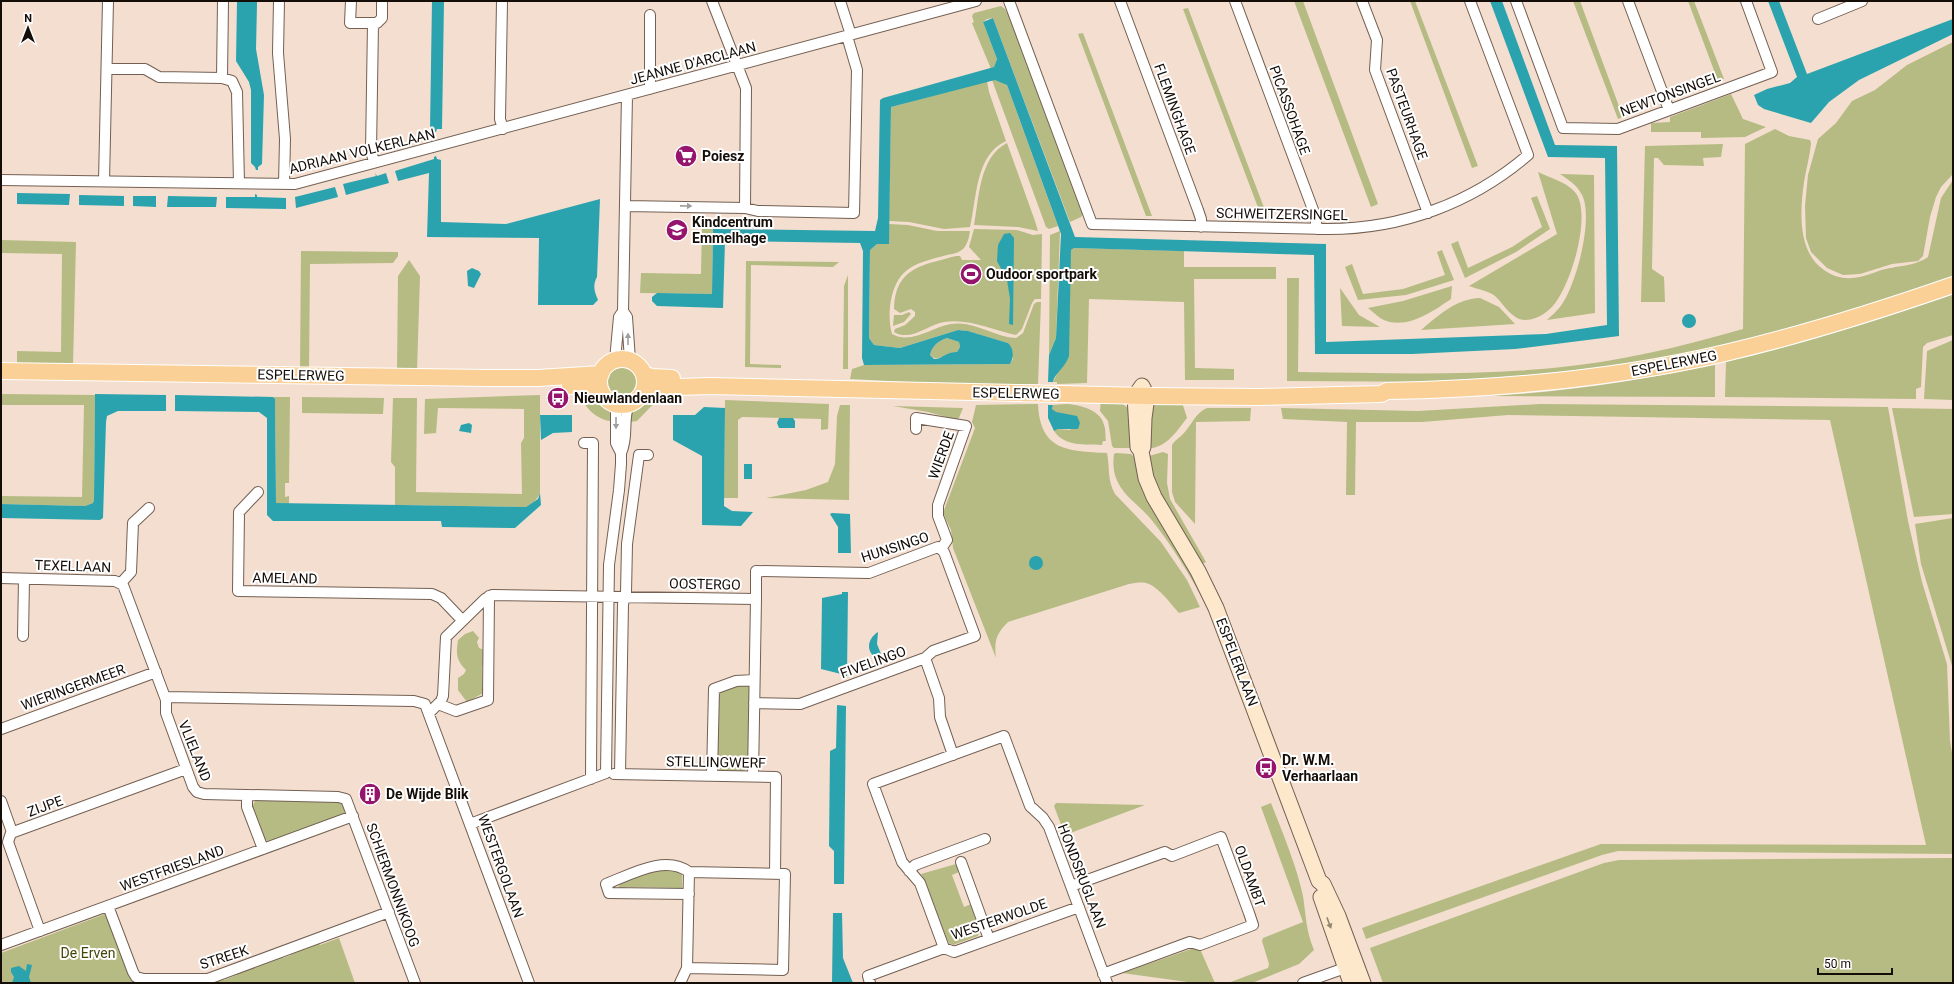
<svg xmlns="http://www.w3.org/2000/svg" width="1954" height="984" viewBox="0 0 1954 984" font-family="Roboto,sans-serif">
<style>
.green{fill:#b5bb83}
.water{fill:#2aa3ae;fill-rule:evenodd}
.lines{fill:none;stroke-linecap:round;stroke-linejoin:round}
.street-casing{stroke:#736053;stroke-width:12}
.secondary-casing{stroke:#736053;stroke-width:17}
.primary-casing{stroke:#fff;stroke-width:18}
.street{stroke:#fff;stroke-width:10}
.secondary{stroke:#fde8cb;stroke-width:15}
.primary{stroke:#fbd097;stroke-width:16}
.oneway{fill:#a19e9c}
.oneway2{fill:#948573}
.labels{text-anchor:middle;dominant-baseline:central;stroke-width:4;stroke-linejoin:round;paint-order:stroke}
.street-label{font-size:14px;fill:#140d08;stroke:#fff}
.poi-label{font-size:14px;font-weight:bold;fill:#140d08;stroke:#fff;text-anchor:start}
.park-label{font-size:14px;fill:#44470a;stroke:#fff}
</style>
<rect width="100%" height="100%" fill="#f4decf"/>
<!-- green -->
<path class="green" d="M1294 1H1303L1378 204 1371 207Z
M1410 1H1415L1478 166 1472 168Z
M1573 1H1580L1623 117 1618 119Z
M1688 1H1694L1724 79 1718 81Z
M1001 6 1005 9 1007 13 1009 12 1083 214 1081 217 1070 222 993 18 987 19 983 22 997 59 994 67 991 69 972 23 974 22 972 16 974 13Z
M1188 8 1268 218H1262L1183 9Z
M1083 33 1152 216H1146L1078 34Z
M1953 42V174L1941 187 1936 197 1930 217 1923 256 1918 261 1892 264 1860 274 1843 275 1827 268 1811 252 1806 238 1805 206 1808 175 1818 139 1836 123 1852 101 1875 90 1907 65Z
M992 80H1000L1007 85 1058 226 1049 229 1046 227Z
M987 81 989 92 1006 141C975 155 977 198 970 227L944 229 909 222 889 221 891 107Z
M1731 94 1743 119 1766 127 1745 137 1701 138V132H1651V123L1670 122V117Z
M1775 129 1789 136 1810 140 1811 143C1810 156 1806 169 1804 182 1800 210 1797 252 1824 270 1841 282 1857 279 1876 272 1893 265 1912 268 1928 257L1941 198 1953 180V279L1822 320 1700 352 1586 372 1463 382 1287 381V278H1299L1298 372C1383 373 1468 376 1553 368 1617 362 1681 347 1743 329L1745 144Z
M1007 143 1035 221 1038 231 1018 227 974 225C979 199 979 157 1007 143Z
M1723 144 1721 157 1703 158 1704 166 1664 165 1658 158H1654L1652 269 1664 277 1665 302H1641L1645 146Z
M1538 172C1550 178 1570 183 1577 195 1591 219 1570 288 1552 307 1545 314 1535 320 1525 320 1512 320 1503 303 1495 296 1489 291 1477 289 1469 286L1557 234Z
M1560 174 1594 175 1595 313 1547 320C1551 316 1556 312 1560 307 1576 287 1594 218 1582 195 1577 185 1569 180 1560 174Z
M1537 196 1550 229 1516 252 1465 278 1451 244 1458 241 1468 268 1512 247 1542 227 1531 198Z
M702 223H713L712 294 640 293 641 273 701 274Z
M889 224 908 225 937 231H970C969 237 968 243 964 248 959 253 953 254 947 255 917 263 898 266 891 300 889 309 889 325 892 334 911 345 932 327 951 324 974 320 994 337 1016 338L1023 333 1034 304 1037 302H1041L1038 384H944L850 379 852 369 864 365 1010 364 1013 359 1008 343 968 331 958 330 900 348 874 345 869 338 870 250 877 244H889Z
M974 229 1017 230 1033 235 1042 234 1041 299H1035L1032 303 1022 329 1016 335C992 330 969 318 944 322 927 325 911 342 894 332L895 329 905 325 915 316V312L911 309 900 313 894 309C895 267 923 265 956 256H960L962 260H981L969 247Z
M1060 231 1056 338 1049 355 1050 235Z
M1 240 76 242 73 366 17 365V351L61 352 62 254 1 253Z
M1074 248 1184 251V267H1276V279H1194L1195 368 1234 369V380H1185L1184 302 1089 299 1087 383 1057 384V382H1053L1058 372 1071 250Z
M1442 250 1454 280 1406 295 1358 300 1345 267 1352 264 1363 294 1403 289 1445 275 1437 252Z
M301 251 398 252V256L393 263 310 264 309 370H300Z
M409 260 420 276 417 371H397L398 276Z
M746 261 839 262 833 267 751 265 750 364 781 365V368L745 367Z
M848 275V369H843L844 286Z
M1452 286 1451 299C1432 312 1404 332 1380 318 1376 315 1372 311 1368 308L1403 301Z
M1340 288 1359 315 1380 327 1342 326Z
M1953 294V335L1927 343 1923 347 1921 387 1916 389V399L1725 397 1726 362 1917 306Z
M1480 298 1499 307 1515 324 1421 330C1439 315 1456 299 1480 298Z
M909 312 911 314 904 322 893 326 894 315H902Z
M947 338 959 342 960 347 957 352C943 352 939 364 930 355 932 346 938 341 947 338Z
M1953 340V400L1924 399 1927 351Z
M1715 365V397L1491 396C1566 392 1641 380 1715 365Z
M608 382a14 14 0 1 1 28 0a14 14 0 1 1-28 0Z
M1 394 95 395 94 500 93 503 85 506 1 504V496L82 497 84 405H1Z
M540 395V493C537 500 533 503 526 507L395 505V467L391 462 393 398H417L416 492 522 494 521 443 524 438V409L438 408 436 433 424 434 425 399Z
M582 396C599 395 610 403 611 421 600 421 583 408 582 396Z
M647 396H661L637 421 630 422 633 409Z
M273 397H290L289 483H285V497L289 496V504L276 503 275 400Z
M302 397 384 398 383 414 302 413Z
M1101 398 1119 401 1128 408 1135 448H1114L1112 446 1108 421 1100 411Z
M1181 399 1187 418C1176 432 1165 450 1146 448 1147 437 1147 406 1159 401 1165 399 1174 400 1181 399Z
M725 400 829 404 828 429 821 430V419L742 417 738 420V498H724Z
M1038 404C1040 451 1068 451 1107 453 1110 468 1107 480 1115 494L1161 542 1187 580 1200 607 1179 613C1171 604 1158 586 1146 583 1141 582 1134 583 1129 584L1008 622C996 634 994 641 996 658L953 548 951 530 943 513 975 428 972 422 976 405Z
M1067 404C1080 405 1101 410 1104 425 1106 429 1105 436 1106 441H1103L1102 445C1085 444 1065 447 1054 431L1058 429 1071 430 1052 409 1053 405Z
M1540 404 1888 407 1908 521 1922 582 1947 664 1950 741 1953 759V854L1618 851 1602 855 1366 939 1362 928 1601 844 1926 845 1830 420 1508 415 1422 422H1356L1355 495H1346L1347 422 1283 419 1281 408 1418 411Z
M840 405H850L849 500 766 498 806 490 828 482 835 464 837 416Z
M893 406 963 408 958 420 928 412Z
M1207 408H1251L1250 421 1196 422 1195 524 1175 502 1172 492V445C1175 440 1179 438 1183 434 1192 425 1195 413 1207 408Z
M1892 408 1953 409V514L1914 517Z
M1163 452 1168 454 1167 483 1170 499 1206 562 1200 565 1153 483 1149 456Z
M1116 453 1131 454 1135 458 1204 601C1188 572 1171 544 1150 518 1139 505 1122 495 1116 478 1113 470 1113 462 1114 454Z
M1953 518V669L1921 564 1915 524Z
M473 631 479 638 477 642 479 648 484 650 486 662 482 666V687L484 690H482V692H485L467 702 458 690V678L464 674 466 670C456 660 456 654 458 640L465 634Z
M737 685H747L749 687V767C743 775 728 771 719 771L716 767 718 694Z
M256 800 342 802 345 811 344 814 269 842 263 838 252 806Z
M1056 803 1145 805 1065 835 1054 806Z
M1271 803C1283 834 1296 864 1303 896 1306 916 1306 931 1314 950L1299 964 1252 983H1228L1268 968 1269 964 1262 941 1263 938 1303 922 1261 807Z
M1953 858V983H1383L1370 948 1604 863 1619 860Z
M956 864 959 872 952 875 964 907 971 904 979 932 978 936 953 945 949 943 938 922 925 887 927 885 921 874Z
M658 869 682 871V890L679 891 676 888 626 887 622 890 618 887 623 881Z
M105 914 142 983H1V953Z
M339 938 355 983H208L223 978 224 980 237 975V973L282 956 283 958 291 955V953L319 943 320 945Z
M1194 948 1200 949 1215 983H1195L1122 973Z"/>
<!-- water -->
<path class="water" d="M237 1H257V4L256 49 264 95 262 164 258 167V170H256L255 167 251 163V90L249 82 236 61Z
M432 1H444L442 129H437L436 132H434V129H430Z
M1490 1H1502L1555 145 1617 146 1619 336 1515 349 1412 354H1315L1314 255 1074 248 1071 250 1069 356C1065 368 1054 374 1053 382H1048L1049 355 1056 338 1061 234 1007 85 995 80 891 107 889 244H877L870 250 869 338 874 345 900 348 958 330 968 331 1008 343C1014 349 1014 357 1010 364L864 365 862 358 863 251 860 243 725 241 723 308 657 306 652 301V297L657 293 712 294 713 229 875 231 878 218 880 100 883 98 994 67 997 59 983 22 993 18 1075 237 1326 244V342L1546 334 1607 325 1605 158 1548 157ZM947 338 959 342 960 347 957 352C945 352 941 360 934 359L930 355C932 346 938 341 947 338Z
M1768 1H1779L1807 74 1953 19V34L1859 80 1829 102 1811 123 1764 109 1758 105 1754 95 1767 89 1790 83 1797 77Z
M436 156 437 159 441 160V222L506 224 600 199 597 277C592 286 595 293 598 300L593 305H538L539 238 427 237 429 173 398 181 395 171 434 159V157Z
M375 173 377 176 386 173 389 183 346 195 343 184 376 176Z
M335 187 338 197 296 208 295 197Z
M17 193 70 194 69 205 17 204Z
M255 194 257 195V197L286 198V209L226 208V197H255Z
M79 195 124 196V206L79 205Z
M133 196H156V207L133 206Z
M168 196 217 197 216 207H167Z
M1010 233 1014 238 1013 325 1009 324 1010 299 1007 280 997 261 998 245 1004 234Z
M472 268 479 271 481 274 474 288 468 286 467 271Z
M1682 321a7 7 0 1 1 14 0a7 7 0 1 1-14 0Z
M95 394 166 395V411H118L107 416 106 422 103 518 100 520 1 518V504L85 506 93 503 94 500Z
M175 395 273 397 275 399 276 503 526 507 538 499 540 493 541 505 515 528 442 527 441 521H273L267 515V418L259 412 175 411Z
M1048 405H1053L1052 409 1056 412 1077 416 1080 423 1078 429H1058L1054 431 1048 418Z
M704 407 725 408 724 506 732 511 753 512 741 526 702 525V456L673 440V415H695Z
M540 415H572V432L553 433 541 440Z
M779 418H793L795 421V428H779L777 423Z
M469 423 472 425 471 433 459 431 461 425Z
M744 464H752V479H744Z
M832 513 850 514 851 553H838V527L830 514Z
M1029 563a7 7 0 1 1 14 0a7 7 0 1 1-14 0Z
M842 592H848L847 676H840L841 674 821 669 822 598 842 594Z
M878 632 877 644 881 654 880 657 876 658C865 651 868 638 878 632Z
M837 705 846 706 844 884H834V851L829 846 830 751 836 748Z
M833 913H842L843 958 853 983H832Z
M27 964 32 965 29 977 31 983H12L14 977 11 972V968L19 966 26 971Z"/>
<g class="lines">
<!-- street casing -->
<g class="street-casing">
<path id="street" d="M279 1 278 53 285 139 284 184
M351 1 350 23H373
M502 1 500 119 503 129
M840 1 851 35
M1009 1 1092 224 1328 229C1402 229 1472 203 1528 155L1470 1
M1120 1 1198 210 1201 219V227
M1235 1 1315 215 1317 229
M1362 1 1377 40 1375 70 1428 213
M1516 1 1563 128 1618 129 1772 72 1746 1
M1628 1 1669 110
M1818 19 1862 1
M107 69H145L159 77 222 78 232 81 237 92 239 183
M222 78 223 1
M650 89V15
M374 162 371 151 373 23H377L382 18V1
M1 180 295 184 976 1
M104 181 108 1
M625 206 745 208 746 88 712 1
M745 208 758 211 854 213 857 70 847 36
M623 311 627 317 630 360
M615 360 619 317 623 311 627 95
M916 429V418L966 426 938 505V516L947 540 941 549
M584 443H593L591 779
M621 453C629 436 622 420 629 404
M258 492 239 512 238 591 432 594 441 598 462 620
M1 578 115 581 123 585 166 700V713L193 787 197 792 204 794 338 797 346 799 415 983
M121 583 131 572 133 523 149 508
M23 636 24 579
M925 658 939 698 940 717 953 755
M165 697 414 701 425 704 529 983
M438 704 456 711 488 700 489 596
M429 713 441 701 443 696 446 637 485 599 492 595 756 599V571L869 573 938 547 944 552 975 636 933 651 925 658 800 704 754 703
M1 729 156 672
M614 774 776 777 775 873
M620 774 623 604 626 593 627 544 639 455H648
M712 776 714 689 736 681 754 680
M753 776 756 599
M247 795V807L263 849
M1 801 12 832
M470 824 606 773 609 565 619 490 621 464V453L616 443V413L614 403
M961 862 989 939
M909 871 915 865 985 839
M1071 886 1165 852 1172 856 1221 837 1249 913 1253 925 1200 945 1190 942 1103 974
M689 894 609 893 606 884C630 875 665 854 689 872
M108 906 133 972 136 977 144 979H208L389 912
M40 931 8 842 11 833 186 769
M1 945 353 816
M944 948 920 883 902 862 873 784 1004 736 1030 806 1043 818 1049 827 1107 983
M687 968 783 970 785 874 689 872
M680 983 687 968 689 872
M870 983 868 976 944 948 954 952 1079 907
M1303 983 1345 968 1351 969"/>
</g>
<!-- secondary casing -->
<g class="secondary-casing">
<path id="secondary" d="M1141 451 1143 447 1144 418 1147 396 1142 386 1135 396 1138 447 1141 451 1146 478 1154 497 1198 571 1216 608 1319 881 1323 884 1338 916 1363 983
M1321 897 1351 983"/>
</g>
<!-- primary casing -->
<g class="primary-casing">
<path id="primary" d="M599 382a23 23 0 1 1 46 0a23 23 0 1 1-46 0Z
M1 371 488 378H538L601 374
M645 375 652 377 672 378
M570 386 591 387 600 389
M644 391 652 388 709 386 1147 396 1257 397 1381 394 1387 391C1500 389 1614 379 1725 353 1802 335 1878 311 1953 285"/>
</g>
<!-- street -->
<use href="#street" class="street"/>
<!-- secondary -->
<use href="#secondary" class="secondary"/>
<!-- primary -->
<use href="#primary" class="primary"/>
</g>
<!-- one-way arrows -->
<defs><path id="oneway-solid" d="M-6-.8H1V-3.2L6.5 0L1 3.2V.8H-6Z"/></defs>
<g class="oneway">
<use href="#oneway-solid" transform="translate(686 206) rotate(1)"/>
<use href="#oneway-solid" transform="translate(628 339) rotate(-90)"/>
<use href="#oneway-solid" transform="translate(616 423) rotate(90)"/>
</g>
<use class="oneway2" href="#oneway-solid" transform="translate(1329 923) rotate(70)"/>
<!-- icons -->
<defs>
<g id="supermarket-disc" transform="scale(1.15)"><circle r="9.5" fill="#95146c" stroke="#fff"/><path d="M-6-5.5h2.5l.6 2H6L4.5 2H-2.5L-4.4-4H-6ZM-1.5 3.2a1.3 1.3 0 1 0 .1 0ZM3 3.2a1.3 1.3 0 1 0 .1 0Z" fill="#fff"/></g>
<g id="school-disc" transform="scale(1.15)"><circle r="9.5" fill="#95146c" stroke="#fff"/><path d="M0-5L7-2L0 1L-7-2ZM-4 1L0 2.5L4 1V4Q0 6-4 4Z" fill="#fff"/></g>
<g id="stadium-disc" transform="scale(1.15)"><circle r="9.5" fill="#95146c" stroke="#fff"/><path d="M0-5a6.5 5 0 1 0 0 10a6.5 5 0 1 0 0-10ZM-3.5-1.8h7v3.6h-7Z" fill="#fff"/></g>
<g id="bus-disc" transform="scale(1.15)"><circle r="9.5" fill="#95146c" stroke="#fff"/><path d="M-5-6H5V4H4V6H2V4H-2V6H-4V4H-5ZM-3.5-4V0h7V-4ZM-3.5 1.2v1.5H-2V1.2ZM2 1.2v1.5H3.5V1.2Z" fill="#fff"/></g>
<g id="building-disc" transform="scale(1.15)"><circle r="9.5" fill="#95146c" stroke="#fff"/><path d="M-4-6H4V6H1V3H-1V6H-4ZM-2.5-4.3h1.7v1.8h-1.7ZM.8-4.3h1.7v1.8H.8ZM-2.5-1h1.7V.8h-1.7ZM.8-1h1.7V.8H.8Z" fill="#fff"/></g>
</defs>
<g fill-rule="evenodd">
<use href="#supermarket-disc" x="686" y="156"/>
<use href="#school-disc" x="677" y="230"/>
<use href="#stadium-disc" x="971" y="274"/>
<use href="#bus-disc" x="558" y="398"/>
<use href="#bus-disc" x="1266" y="768"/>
<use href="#building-disc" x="370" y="794"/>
</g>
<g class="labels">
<!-- street labels -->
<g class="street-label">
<text transform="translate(693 63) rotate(-15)">JEANNE D'ARCLAAN</text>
<text transform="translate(1670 94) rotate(-20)">NEWTONSINGEL</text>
<text transform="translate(1175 109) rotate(70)">FLEMINGHAGE</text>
<text transform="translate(1290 110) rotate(70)">PICASSOHAGE</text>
<text transform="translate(1407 114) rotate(70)">PASTEURHAGE</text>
<text transform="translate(362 151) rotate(-14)">ADRIAAN VOLKERLAAN</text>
<text transform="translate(1282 214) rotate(1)">SCHWEITZERSINGEL</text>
<text transform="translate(1674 363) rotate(-11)">ESPELERWEG</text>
<text transform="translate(301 375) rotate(1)">ESPELERWEG</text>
<text transform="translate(1016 393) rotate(1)">ESPELERWEG</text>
<text transform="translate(941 455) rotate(-70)">WIERDE</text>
<text transform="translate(895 547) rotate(-18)">HUNSINGO</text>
<text transform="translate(73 566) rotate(2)">TEXELLAAN</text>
<text transform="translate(285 578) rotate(1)">AMELAND</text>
<text transform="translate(705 584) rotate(1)">OOSTERGO</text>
<text transform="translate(873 662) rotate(-20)">FIVELINGO</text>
<text transform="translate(1237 662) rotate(69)">ESPELERLAAN</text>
<text transform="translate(73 687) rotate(-20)">WIERINGERMEER</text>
<text transform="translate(195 751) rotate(68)">VLIELAND</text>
<text transform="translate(716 762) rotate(1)">STELLINGWERF</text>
<text transform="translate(45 806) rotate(-20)">ZIJPE</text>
<text transform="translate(501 866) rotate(70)">WESTERGOLAAN</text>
<text transform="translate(172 868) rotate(-20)">WESTFRIESLAND</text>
<text transform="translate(1082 876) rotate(69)">HONDSRUGLAAN</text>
<text transform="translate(1250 876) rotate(70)">OLDAMBT</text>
<text transform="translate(393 885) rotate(70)">SCHIERMONNIKOOG</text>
<text transform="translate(999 919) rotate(-19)">WESTERWOLDE</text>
<text transform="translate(224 957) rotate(-18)">STREEK</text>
</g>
<!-- poi labels -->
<g class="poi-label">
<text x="702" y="156">Poiesz</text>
<text x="692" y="222">Kindcentrum<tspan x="692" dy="16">Emmelhage</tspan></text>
<text x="986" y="274">Oudoor sportpark</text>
<text x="574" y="398">Nieuwlandenlaan</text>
<text x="1282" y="760">Dr. W.M.<tspan x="1282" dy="16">Verhaarlaan</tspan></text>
<text x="386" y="794">De Wijde Blik</text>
</g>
<!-- park labels -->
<g class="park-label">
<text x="88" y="953">De Erven</text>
</g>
</g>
<!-- border -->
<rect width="1954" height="984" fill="none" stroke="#140d08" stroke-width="4"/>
<!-- north arrow -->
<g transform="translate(28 28)" stroke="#ffffff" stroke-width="3" paint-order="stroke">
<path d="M0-3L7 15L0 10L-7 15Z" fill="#140d08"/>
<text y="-6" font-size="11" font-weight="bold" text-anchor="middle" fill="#140d08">N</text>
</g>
<!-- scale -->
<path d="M1818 968v6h74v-6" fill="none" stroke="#140d08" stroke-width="2"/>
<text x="1824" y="968" font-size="12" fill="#140d08" stroke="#ffffff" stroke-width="3" paint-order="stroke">50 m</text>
</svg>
